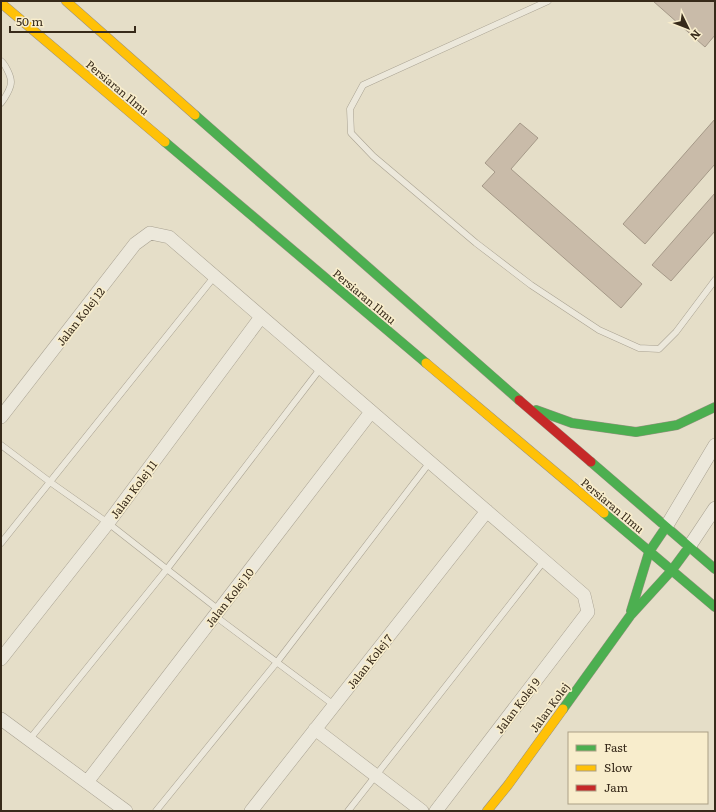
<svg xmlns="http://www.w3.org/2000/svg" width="716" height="812" viewBox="0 0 716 812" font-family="Literata,serif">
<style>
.building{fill:#c9bba9;stroke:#a59988}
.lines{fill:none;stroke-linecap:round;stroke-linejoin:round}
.lane-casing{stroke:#a9a292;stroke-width:7}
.street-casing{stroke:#a9a292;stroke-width:14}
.fast-casing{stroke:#999182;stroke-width:10}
.slow-casing{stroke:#999182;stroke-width:10}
.jam-casing{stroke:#999182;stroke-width:10}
.lane{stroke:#ece8db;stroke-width:6}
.street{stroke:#ece8db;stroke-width:13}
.fast{stroke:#4caf50;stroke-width:9}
.slow{stroke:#ffc107;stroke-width:9}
.jam{stroke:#c62828;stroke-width:9}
.labels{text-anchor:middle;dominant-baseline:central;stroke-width:3.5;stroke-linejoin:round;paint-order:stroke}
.street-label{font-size:11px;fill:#372a1a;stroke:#f8edcc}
</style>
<rect width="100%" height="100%" fill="#e5dec8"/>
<!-- building -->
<path class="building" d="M653 1H715V35L705 47Z
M715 119V164L645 244 623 224Z
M520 123 538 138 511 169 642 284 621 308 482 186 495 172 485 163Z
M715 193V231L671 281 652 265Z"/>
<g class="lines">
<!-- lane casing -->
<g class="lane-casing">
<path id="lane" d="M548 1 363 85 350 109 351 133 373 156 476 243 531 285 599 330 639 348 659 349 676 332 715 280
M1 61C5 64 11 76 11 82 11 88 5 98 1 103
M1 445 50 482 108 523 219 610
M1 543 214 277
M215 616 334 705
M29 740 167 569 320 369
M156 811 277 662 430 462
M348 811 544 561"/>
</g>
<!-- street casing -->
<g class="street-casing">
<path id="street" d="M1 417 135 244 150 233 169 237 584 595 588 612 436 811
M666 527 715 445
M689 547 715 508
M1 659 108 523 261 317
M1 719 126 811
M315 729 422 811
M87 782 371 412
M251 811 487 511"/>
</g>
<!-- fast casing -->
<g class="fast-casing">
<path id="fast" d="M195 115 519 400
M165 142 426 363
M536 410 572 423 636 432 677 425 715 407
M591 462 715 569
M604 513 715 607
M631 611 649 552 666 527
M563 709 630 616 672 570 689 547"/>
</g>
<!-- slow casing -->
<g class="slow-casing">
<path id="slow" d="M66 1 195 115
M1 3 165 142
M426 363 604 513
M487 811 508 785 563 709"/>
</g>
<!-- jam casing -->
<g class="jam-casing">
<path id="jam" d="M519 400 591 462"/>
</g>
<!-- lane -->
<use href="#lane" class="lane"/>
<!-- street -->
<use href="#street" class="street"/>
<!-- fast -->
<use href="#fast" class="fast"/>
<!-- slow -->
<use href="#slow" class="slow"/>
<!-- jam -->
<use href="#jam" class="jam"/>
</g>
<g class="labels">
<!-- street labels -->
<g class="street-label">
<text transform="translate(118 87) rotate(40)">Persiaran Ilmu</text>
<text transform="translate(365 296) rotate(40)">Persiaran Ilmu</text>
<text transform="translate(80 316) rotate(-52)">Jalan Kolej 12</text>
<text transform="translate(133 489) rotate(-53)">Jalan Kolej 11</text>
<text transform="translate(613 505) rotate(40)">Persiaran Ilmu</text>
<text transform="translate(229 597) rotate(-52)">Jalan Kolej 10</text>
<text transform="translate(369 661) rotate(-52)">Jalan Kolej 7</text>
<text transform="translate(517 705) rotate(-53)">Jalan Kolej 9</text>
<text transform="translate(549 707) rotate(-54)">Jalan Kolej</text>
</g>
</g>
<!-- border -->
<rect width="716" height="812" fill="none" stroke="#372a1a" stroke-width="4"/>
<!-- legend -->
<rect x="568" y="732" width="140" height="72" fill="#f8edcc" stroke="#ab9f85"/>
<rect x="576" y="745" width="20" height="6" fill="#4caf50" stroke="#ab9f85"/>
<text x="604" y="752" font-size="12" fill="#372a1a">Fast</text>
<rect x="576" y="765" width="20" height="6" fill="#ffc107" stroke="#ab9f85"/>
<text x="604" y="772" font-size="12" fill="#372a1a">Slow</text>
<rect x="576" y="785" width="20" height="6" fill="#c62828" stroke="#ab9f85"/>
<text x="604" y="792" font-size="12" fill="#372a1a">Jam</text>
<!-- north arrow -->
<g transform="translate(688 28) rotate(133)" stroke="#f8edcc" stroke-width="3" paint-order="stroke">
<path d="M0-3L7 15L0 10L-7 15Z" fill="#372a1a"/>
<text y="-6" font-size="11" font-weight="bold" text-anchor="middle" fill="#372a1a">N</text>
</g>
<!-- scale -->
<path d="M10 26v6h125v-6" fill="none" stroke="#372a1a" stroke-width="2"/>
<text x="16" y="26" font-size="12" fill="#372a1a" stroke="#f8edcc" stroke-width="3" paint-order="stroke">50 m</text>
</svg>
